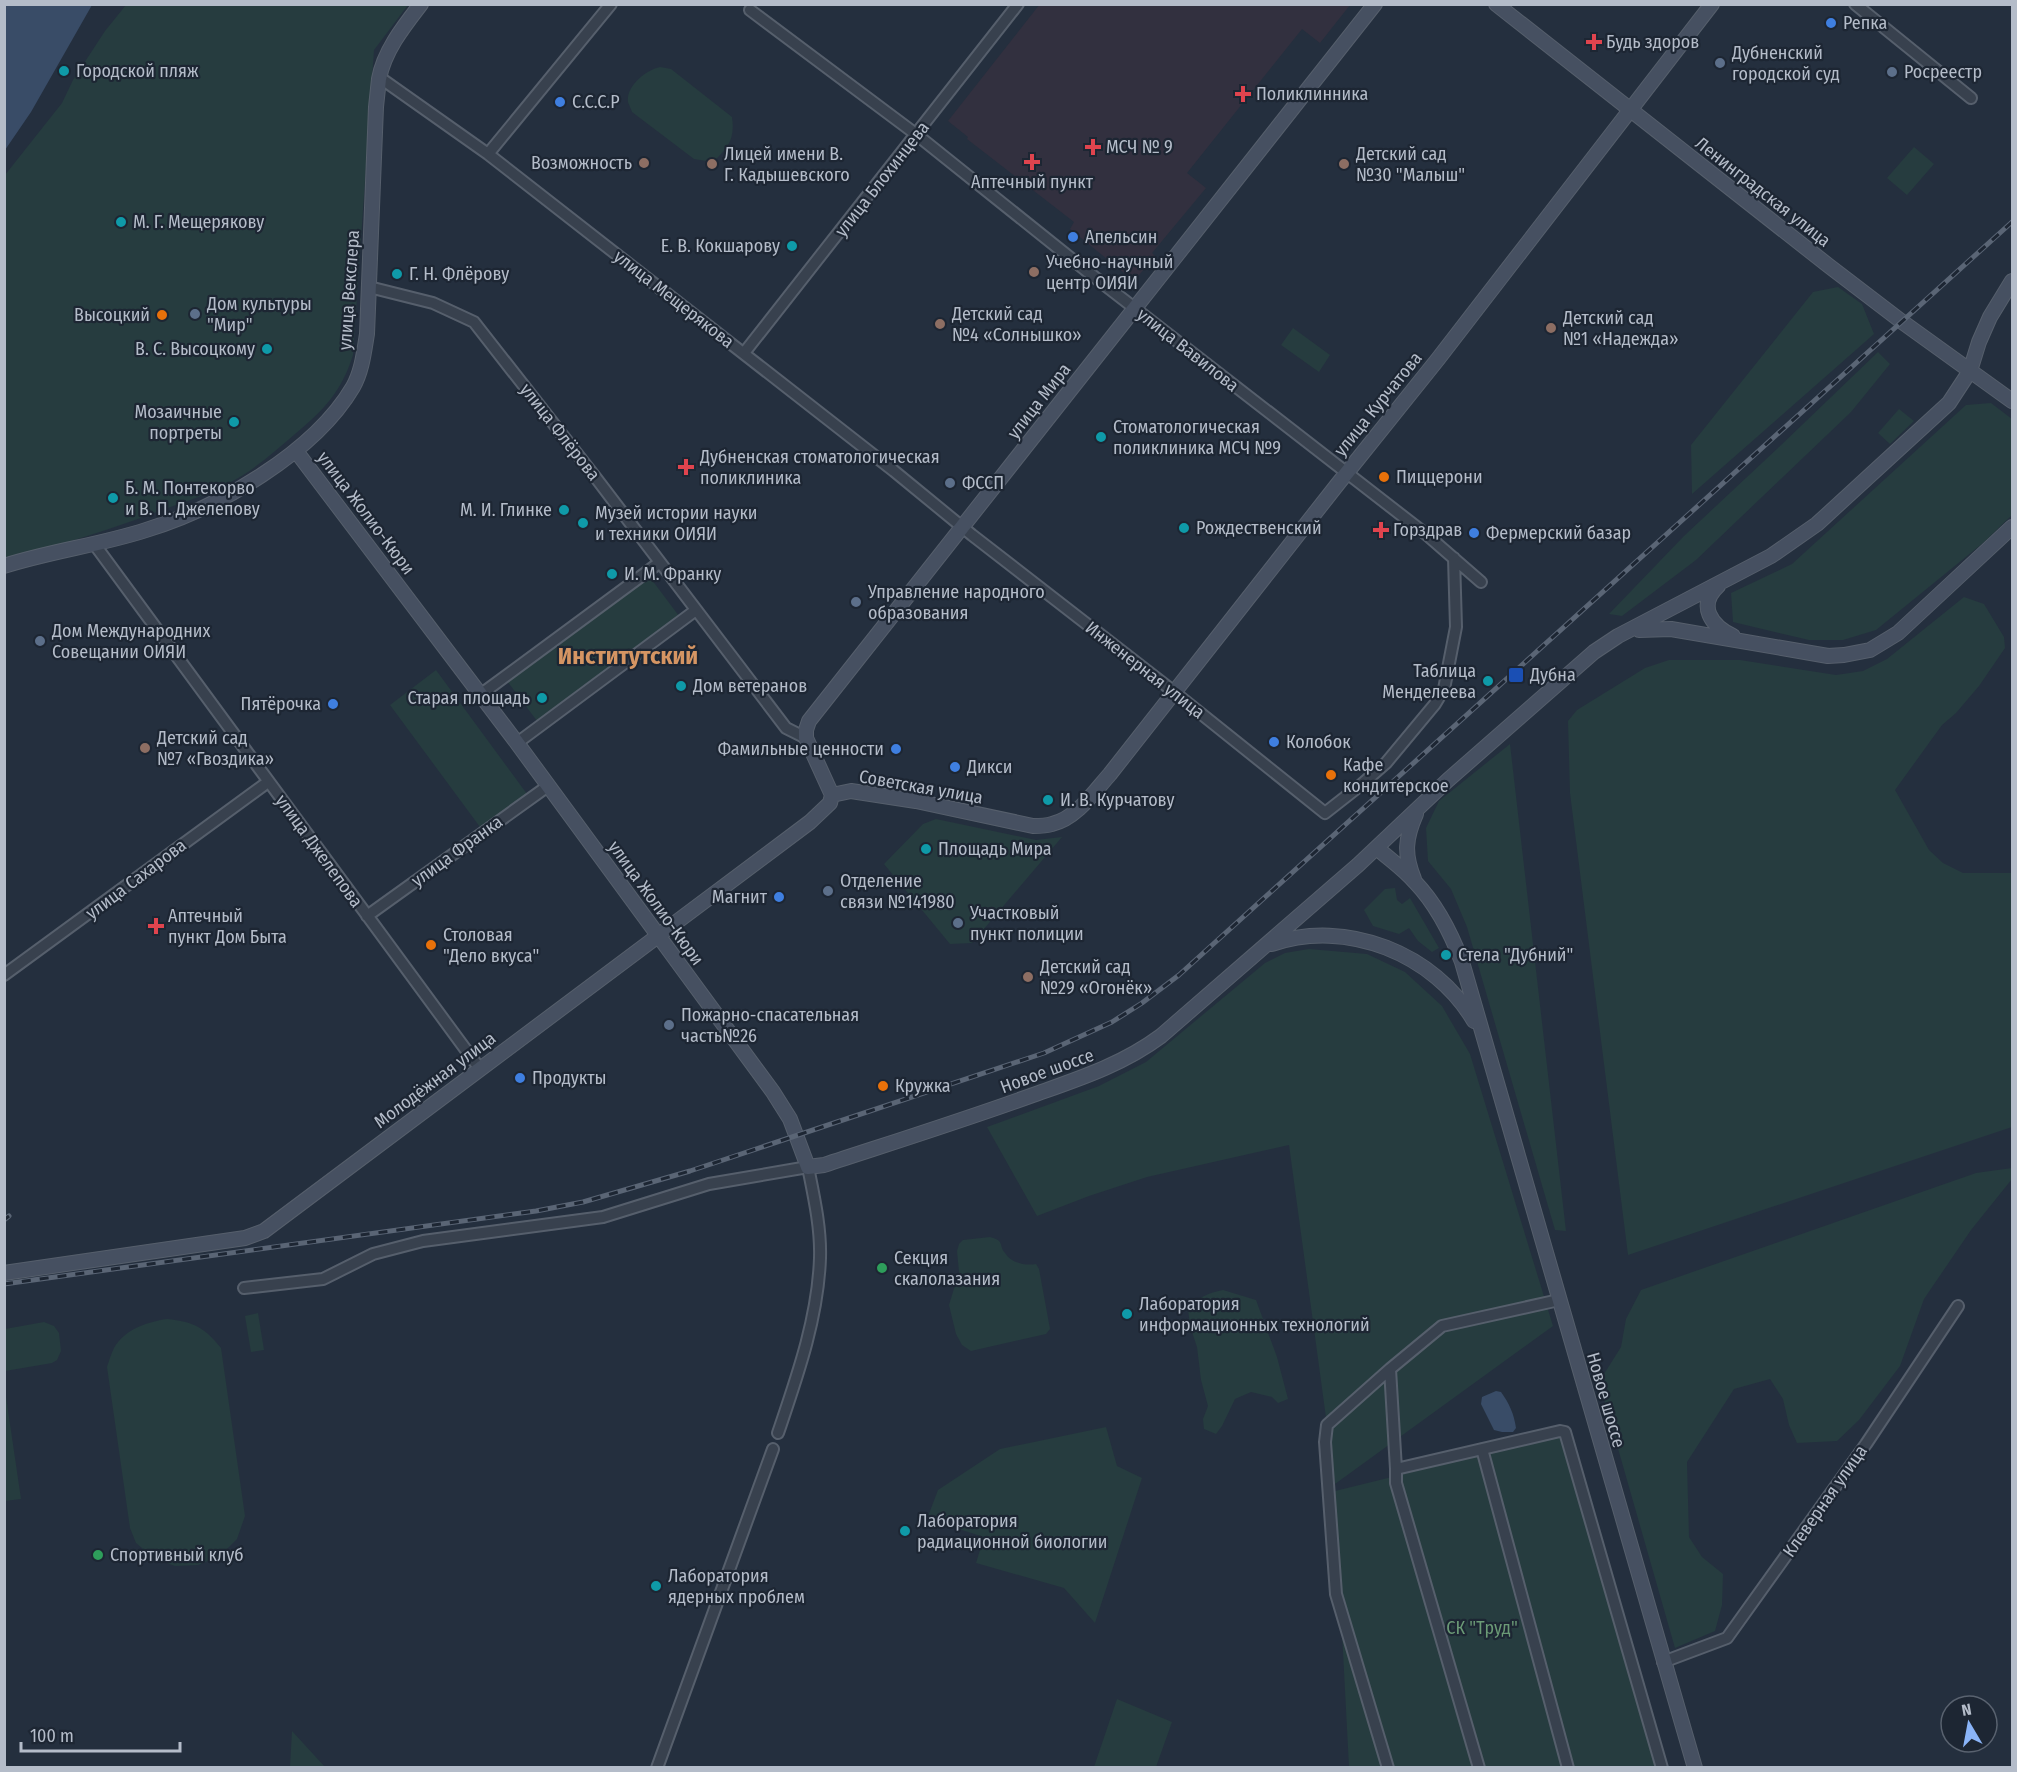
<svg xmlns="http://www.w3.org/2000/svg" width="2017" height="1772" viewBox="0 0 2017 1772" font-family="'Fira Sans Condensed',sans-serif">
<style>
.medical{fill:#32303f}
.green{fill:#263c3f}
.water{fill:#394c67}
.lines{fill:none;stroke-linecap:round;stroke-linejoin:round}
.street-casing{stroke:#565f6c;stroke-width:14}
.secondary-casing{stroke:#565f6c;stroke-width:16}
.street{stroke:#38414e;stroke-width:10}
.secondary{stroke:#465061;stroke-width:14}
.rail-casing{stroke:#5a6575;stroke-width:5}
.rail{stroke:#1d2633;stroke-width:3;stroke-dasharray:9;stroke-linecap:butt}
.shop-dot{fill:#3f7fe0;stroke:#1d2633;stroke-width:2}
.health-dot{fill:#e0444e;stroke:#1d2633;stroke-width:2}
.service-dot{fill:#5c6f8a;stroke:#1d2633;stroke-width:2}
.culture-dot{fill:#0f9aa8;stroke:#1d2633;stroke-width:2}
.education-dot{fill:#8d6e63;stroke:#1d2633;stroke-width:2}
.food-dot{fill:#e8710a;stroke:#1d2633;stroke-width:2}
.transit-dot{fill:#1a4fb4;stroke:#1d2633;stroke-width:2}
.leisure-dot{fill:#2e9e5b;stroke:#1d2633;stroke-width:2}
.labels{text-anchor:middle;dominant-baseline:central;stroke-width:4.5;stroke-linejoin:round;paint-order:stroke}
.poi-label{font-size:18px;fill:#b4bcc9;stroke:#1d2633;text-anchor:start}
.street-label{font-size:18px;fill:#b4bcc9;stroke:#1d2633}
.park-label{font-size:18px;fill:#6b9a76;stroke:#1d2633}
.district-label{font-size:24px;font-weight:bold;fill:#d59563;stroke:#1d2633}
</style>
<rect width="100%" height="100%" fill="#242f3e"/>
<!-- medical -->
<path class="medical" d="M1040 4H1350V5L1320 43 1302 29 1187 173 1206 188 1152 253 1155 256 1134 281 1070 229 1074 222 967 139 968 137 948 121Z"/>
<!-- green -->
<path class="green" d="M126 5H408L374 50 353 355C342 391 323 411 295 434 274 452 253 471 229 483 209 494 187 501 165 509 113 529 59 545 5 560V175L62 103 73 80 105 31Z
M660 67 671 69 732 117C735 139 729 147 713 162L694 159 632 112C632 111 628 103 628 102 626 86 646 70 660 67Z
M1914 147 1934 164 1907 195 1887 178Z
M1838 287 1862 304 1874 334 1692 494 1691 445 1813 292Z
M1293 328 1330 355 1319 372 1281 345Z
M1878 352 1890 364 1851 412 1696 560 1622 616 1609 614 1684 536 1778 448Z
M1991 403 2012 419V515L1983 543 1876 630 1843 640H1809L1733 622 1731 593 1792 564 1966 405Z
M1899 409 1914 421 1890 444 1878 433Z
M649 576 679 616 537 721 507 681Z
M1964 597 1984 604 2004 637 2005 648 1979 686 1956 713 1942 725 1895 790 1929 850 1943 863 1963 873H2012V1127L1628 1255 1570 793 1568 721 1577 710 1645 668 1669 660H1740L1836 675 1863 671 1887 659Z
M436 670 527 794 480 827 390 705Z
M1510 744 1566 1231 1555 1230 1467 927 1451 889 1428 861 1426 828 1439 801Z
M936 819 1036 840 1062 837 972 943 950 944 884 864 923 824Z
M1395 888 1397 900 1402 904 1410 898 1439 948 1432 952 1418 941 1409 928 1399 934 1373 926 1364 910 1385 889Z
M1309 949 1367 954 1405 972 1442 1006 1470 1054 1553 1326 1335 1484 1289 1145 1147 1177 1089 1196 1037 1216 987 1127 1099 1086 1146 1062 1265 963 1285 953Z
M2012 1168V1179L1971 1230 1924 1299 1900 1366 1859 1420 1837 1441 1797 1443 1789 1425 1783 1399 1770 1379 1734 1389 1687 1462 1689 1537 1702 1557 1723 1574 1722 1605 1715 1631 1675 1648 1599 1382 1621 1347 1626 1319 1641 1290 1976 1173Z
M990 1237C1005 1241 998 1244 1005 1253 1011 1263 1025 1266 1036 1264L1039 1269 1050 1329 1046 1334 971 1351 962 1345 956 1334 949 1305 959 1272 957 1251 959 1244 963 1240Z
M1223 1290 1256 1300 1277 1357 1288 1399 1278 1403 1272 1397 1251 1392 1235 1399 1222 1426 1216 1434 1204 1429 1203 1419 1208 1406 1201 1380 1197 1347 1190 1326 1188 1309C1198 1297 1208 1293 1223 1290Z
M258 1313 264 1350 251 1352 245 1316Z
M167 1319C194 1322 204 1327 221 1348L245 1516 237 1539 220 1556 198 1565 175 1566 155 1559 136 1543 130 1528 107 1367C109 1361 111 1354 114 1348 125 1329 147 1322 167 1319Z
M44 1322 54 1326 59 1333 61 1351 57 1360 52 1363 5 1371V1329Z
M4 1383 21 1499 5 1501H4Z
M1106 1427 1117 1466 1142 1478 1095 1623 1064 1588 976 1563 984 1537 927 1519 938 1490 1000 1449Z
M1571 1433 1667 1767H1349L1340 1594 1331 1492Z
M1117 1699 1172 1722 1156 1767H1094Z
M292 1731 325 1767H290Z"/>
<!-- water -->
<path class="water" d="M5 4 92 5 31 112 5 150Z
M1496 1391 1501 1392C1509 1403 1514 1414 1516 1428L1513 1432H1502L1494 1430 1481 1404 1482 1397Z"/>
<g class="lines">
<!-- street casing -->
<g class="street-casing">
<path id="street" d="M1855 4 1971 98
M750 10 917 135 1088 272 1427 535 1481 582
M379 77 488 154 894 471 972 535 1164 684 1325 813 1362 784 1386 763 1435 704 1444 689 1456 627 1454 558
M488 154 611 4
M369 287 433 303 474 322 596 478 786 728 806 738
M744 353 1018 4
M95 545 480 1069
M480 695 659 563
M517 743 696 610
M367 916 548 786
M4 975 268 782
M244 1288 323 1279 373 1254 423 1241 603 1217 709 1184 808 1167C814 1197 821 1228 820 1258 818 1318 797 1377 778 1433
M1559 1300 1442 1326 1390 1369 1396 1469 1560 1431 1565 1432 1662 1768
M1482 1449 1568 1768
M1396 1469V1483L1479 1768
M1663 1662 1727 1638 1866 1444 1958 1306
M657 1768 773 1449
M1388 1768 1336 1594 1325 1442 1327 1425 1390 1369"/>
</g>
<!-- secondary casing -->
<g class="secondary-casing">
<path id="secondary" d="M1496 4 1829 266 1901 321 2012 401
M296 451 517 743 773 1092 790 1119 808 1167 824 1165C894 1142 964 1120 1033 1095 1078 1079 1122 1065 1161 1036L1358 865 1448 780 1594 652 1618 636 1771 556 1817 524 1949 403 1970 371 1979 342 1990 317 2012 281
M4 566C51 551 100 545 146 530 218 508 314 453 353 387 362 371 364 352 367 334L376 107C377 98 378 88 379 79 384 51 404 26 421 4
M1718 586C1697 605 1711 626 1733 636
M1639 630 1671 629 1828 656 1844 655 1870 650 1898 633 2012 527
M832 795 851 791 916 801 1033 826C1039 826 1046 826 1052 824 1077 818 1094 792 1110 774L1337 485 1438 359 1712 4
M832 795 806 738V730L809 721 1375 4
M1377 848C1389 859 1404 869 1415 882 1437 905 1451 933 1462 962L1695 1768
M1414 879C1404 854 1405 839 1416 814
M1272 944C1346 918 1435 954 1474 1021
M4 1273 245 1238 264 1231 810 822 830 803 832 795"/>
</g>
<!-- street -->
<use href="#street" class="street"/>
<!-- secondary -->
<use href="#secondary" class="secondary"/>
<!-- rail casing -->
<g class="rail-casing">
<path id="rail" d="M4 1220 9 1216
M4 1284 536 1211 583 1202 690 1171 1044 1053 1112 1022 1142 1003 1179 975 2012 222"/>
</g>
<!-- rail -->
<use href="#rail" class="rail"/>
</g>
<!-- markers -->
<g class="shop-dot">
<circle cx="1831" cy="23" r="6"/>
<circle cx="560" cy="102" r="6"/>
<circle cx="1073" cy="237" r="6"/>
<circle cx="1474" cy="533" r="6"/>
<circle cx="333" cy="704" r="6"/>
<circle cx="1274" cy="742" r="6"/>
<circle cx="896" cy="749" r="6"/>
<circle cx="955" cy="767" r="6"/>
<circle cx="779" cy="897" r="6"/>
<circle cx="520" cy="1078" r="6"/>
</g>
<g class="health-dot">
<path d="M1591 33h6v6h6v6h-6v6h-6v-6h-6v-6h6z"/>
<path d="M1240 85h6v6h6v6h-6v6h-6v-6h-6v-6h6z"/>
<path d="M1090 138h6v6h6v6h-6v6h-6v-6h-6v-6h6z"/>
<path d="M1029 153h6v6h6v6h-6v6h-6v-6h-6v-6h6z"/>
<path d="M683 458h6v6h6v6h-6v6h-6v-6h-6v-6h6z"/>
<path d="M1378 521h6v6h6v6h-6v6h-6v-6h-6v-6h6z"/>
<path d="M153 917h6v6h6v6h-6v6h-6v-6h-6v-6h6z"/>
</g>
<g class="service-dot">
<circle cx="1720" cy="63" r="6"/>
<circle cx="1892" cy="72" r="6"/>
<circle cx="195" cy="314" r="6"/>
<circle cx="950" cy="483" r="6"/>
<circle cx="856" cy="602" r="6"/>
<circle cx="40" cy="641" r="6"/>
<circle cx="828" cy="891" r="6"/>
<circle cx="958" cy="923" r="6"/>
<circle cx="669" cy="1025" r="6"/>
</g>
<g class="culture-dot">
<circle cx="64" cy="71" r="6"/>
<circle cx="121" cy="222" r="6"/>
<circle cx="792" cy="246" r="6"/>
<circle cx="397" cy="274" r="6"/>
<circle cx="267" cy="349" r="6"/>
<circle cx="234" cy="422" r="6"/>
<circle cx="1101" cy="437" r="6"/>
<circle cx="113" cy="498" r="6"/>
<circle cx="564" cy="510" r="6"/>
<circle cx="583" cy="523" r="6"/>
<circle cx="1184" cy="528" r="6"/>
<circle cx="612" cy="574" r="6"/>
<circle cx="1488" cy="681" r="6"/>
<circle cx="681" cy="686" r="6"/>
<circle cx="542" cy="698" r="6"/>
<circle cx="1048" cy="800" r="6"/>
<circle cx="926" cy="849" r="6"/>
<circle cx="1446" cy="955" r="6"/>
<circle cx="1127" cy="1314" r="6"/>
<circle cx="905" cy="1531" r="6"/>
<circle cx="656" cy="1586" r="6"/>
</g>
<g class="education-dot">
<circle cx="644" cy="163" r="6"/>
<circle cx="712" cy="164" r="6"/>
<circle cx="1344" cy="164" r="6"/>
<circle cx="1034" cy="272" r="6"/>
<circle cx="940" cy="324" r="6"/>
<circle cx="1551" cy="328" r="6"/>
<circle cx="145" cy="748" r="6"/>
<circle cx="1028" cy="977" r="6"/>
</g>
<g class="food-dot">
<circle cx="162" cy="315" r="6"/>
<circle cx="1384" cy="477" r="6"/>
<circle cx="1331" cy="775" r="6"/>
<circle cx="431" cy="945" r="6"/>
<circle cx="883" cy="1086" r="6"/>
</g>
<rect class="transit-dot" x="1508" y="667" width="16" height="16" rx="3"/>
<g class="leisure-dot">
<circle cx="882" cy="1268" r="6"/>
<circle cx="98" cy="1555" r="6"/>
</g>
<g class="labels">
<!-- poi labels -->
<g class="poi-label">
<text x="1843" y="23">Репка</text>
<text x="1606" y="42">Будь здоров</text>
<text x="1732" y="53">Дубненский<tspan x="1732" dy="21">городской суд</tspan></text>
<text x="76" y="71">Городской пляж</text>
<text x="1904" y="72">Росреестр</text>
<text x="1256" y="94">Поликлинника</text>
<text x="572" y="102">С.С.С.Р</text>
<text x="1106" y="147">МСЧ № 9</text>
<text x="724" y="154">Лицей имени В.<tspan x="724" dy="21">Г. Кадышевского</tspan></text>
<text x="1356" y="154">Детский сад<tspan x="1356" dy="21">№30 "Малыш"</tspan></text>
<text x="632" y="163" text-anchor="end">Возможность</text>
<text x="1032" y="182" text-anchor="middle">Аптечный пункт</text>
<text x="133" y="222">М. Г. Мещерякову</text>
<text x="1085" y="237">Апельсин</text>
<text x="780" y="246" text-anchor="end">Е. В. Кокшарову</text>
<text x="1046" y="262">Учебно-научный<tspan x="1046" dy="21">центр ОИЯИ</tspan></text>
<text x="409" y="274">Г. Н. Флёрову</text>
<text x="207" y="304">Дом культуры<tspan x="207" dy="21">"Мир"</tspan></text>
<text x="952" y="314">Детский сад<tspan x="952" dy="21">№4 «Солнышко»</tspan></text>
<text x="150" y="315" text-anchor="end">Высоцкий</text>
<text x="1563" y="318">Детский сад<tspan x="1563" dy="21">№1 «Надежда»</tspan></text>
<text x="255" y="349" text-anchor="end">В. С. Высоцкому</text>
<text x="222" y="412" text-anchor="end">Мозаичные<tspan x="222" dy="21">портреты</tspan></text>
<text x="1113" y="427">Стоматологическая<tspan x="1113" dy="21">поликлиника МСЧ №9</tspan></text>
<text x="700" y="457">Дубненская стоматологическая<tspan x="700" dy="21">поликлиника</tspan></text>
<text x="1396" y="477">Пиццерони</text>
<text x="962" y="483">ФССП</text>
<text x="125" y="488">Б. М. Понтекорво<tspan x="125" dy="21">и В. П. Джелепову</tspan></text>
<text x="552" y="510" text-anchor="end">М. И. Глинке</text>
<text x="595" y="513">Музей истории науки<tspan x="595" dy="21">и техники ОИЯИ</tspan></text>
<text x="1196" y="528">Рождественский</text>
<text x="1393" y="530">Горздрав</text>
<text x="1486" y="533">Фермерский базар</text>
<text x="624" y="574">И. М. Франку</text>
<text x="868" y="592">Управление народного<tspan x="868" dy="21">образования</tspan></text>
<text x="52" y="631">Дом Международних<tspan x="52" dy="21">Совещании ОИЯИ</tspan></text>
<text x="1476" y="671" text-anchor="end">Таблица<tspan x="1476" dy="21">Менделеева</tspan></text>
<text x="1530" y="675">Дубна</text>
<text x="693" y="686">Дом ветеранов</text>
<text x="530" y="698" text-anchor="end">Старая площадь</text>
<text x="321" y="704" text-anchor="end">Пятёрочка</text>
<text x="157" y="738">Детский сад<tspan x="157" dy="21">№7 «Гвоздика»</tspan></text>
<text x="1286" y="742">Колобок</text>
<text x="884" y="749" text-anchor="end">Фамильные ценности</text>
<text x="1343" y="765">Кафе<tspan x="1343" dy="21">кондитерское</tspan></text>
<text x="967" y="767">Дикси</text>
<text x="1060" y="800">И. В. Курчатову</text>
<text x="938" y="849">Площадь Мира</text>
<text x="840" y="881">Отделение<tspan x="840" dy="21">связи №141980</tspan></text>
<text x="767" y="897" text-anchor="end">Магнит</text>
<text x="970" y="913">Участковый<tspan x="970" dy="21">пункт полиции</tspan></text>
<text x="168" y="916">Аптечный<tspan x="168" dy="21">пункт Дом Быта</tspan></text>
<text x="443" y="935">Столовая<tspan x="443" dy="21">"Дело вкуса"</tspan></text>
<text x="1458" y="955">Стела "Дубний"</text>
<text x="1040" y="967">Детский сад<tspan x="1040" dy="21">№29 «Огонёк»</tspan></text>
<text x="681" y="1015">Пожарно-спасательная<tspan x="681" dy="21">часть№26</tspan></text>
<text x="532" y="1078">Продукты</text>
<text x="895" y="1086">Кружка</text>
<text x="894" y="1258">Секция<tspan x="894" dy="21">скалолазания</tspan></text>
<text x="1139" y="1304">Лаборатория<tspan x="1139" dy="21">информационных технологий</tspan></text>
<text x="917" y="1521">Лаборатория<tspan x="917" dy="21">радиационной биологии</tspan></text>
<text x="110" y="1555">Спортивный клуб</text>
<text x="668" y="1576">Лаборатория<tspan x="668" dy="21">ядерных проблем</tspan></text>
</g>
<!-- street labels -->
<g class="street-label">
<text transform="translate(882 179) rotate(-52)">улица Блохинцева</text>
<text transform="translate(1763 192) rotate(38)">Ленинградская улица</text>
<text transform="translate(349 290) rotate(-86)">улица Векслера</text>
<text transform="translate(674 299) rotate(38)">улица Мещерякова</text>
<text transform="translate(1188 350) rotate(38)">улица Вавилова</text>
<text transform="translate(1039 401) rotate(-52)">улица Мира</text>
<text transform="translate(1378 404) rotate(-51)">улица Курчатова</text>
<text transform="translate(560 432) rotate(52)">улица Флёрова</text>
<text transform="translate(366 513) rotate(53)">улица Жолио-Кюри</text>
<text transform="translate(1145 670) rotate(38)">Инженерная улица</text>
<text transform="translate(921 787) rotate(10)">Советская улица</text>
<text transform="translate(319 851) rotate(54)">улица Джелепова</text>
<text transform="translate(457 851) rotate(-36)">улица Франка</text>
<text transform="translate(136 879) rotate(-37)">улица Сахарова</text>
<text transform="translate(656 903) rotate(54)">улица Жолио-Кюри</text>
<text transform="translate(1047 1071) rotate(-20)">Новое шоссе</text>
<text transform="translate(435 1080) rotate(-37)">Молодёжная улица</text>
<text transform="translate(1606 1400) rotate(74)">Новое шоссе</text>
<text transform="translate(1825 1501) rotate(-55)">Клеверная улица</text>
</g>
<!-- park labels -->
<g class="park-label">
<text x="1482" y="1628">СК "Труд"</text>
</g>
<!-- district labels -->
<g class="district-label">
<text x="628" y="656">Институтский</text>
</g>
</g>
<!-- border -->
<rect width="2017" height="1772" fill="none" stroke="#b4bcc9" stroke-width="12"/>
<!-- north arrow -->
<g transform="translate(1969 1724) rotate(350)"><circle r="28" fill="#1d2633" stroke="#59626f" stroke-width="1.5"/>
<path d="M0-4.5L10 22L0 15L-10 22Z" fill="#8ab4f8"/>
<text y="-9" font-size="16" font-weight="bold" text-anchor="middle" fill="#b4bcc9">N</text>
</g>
<!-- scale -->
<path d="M21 1742v9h159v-9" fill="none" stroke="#b4bcc9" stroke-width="3"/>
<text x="30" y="1742" font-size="18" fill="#b4bcc9" stroke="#1d2633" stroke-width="4.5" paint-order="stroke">100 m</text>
</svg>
